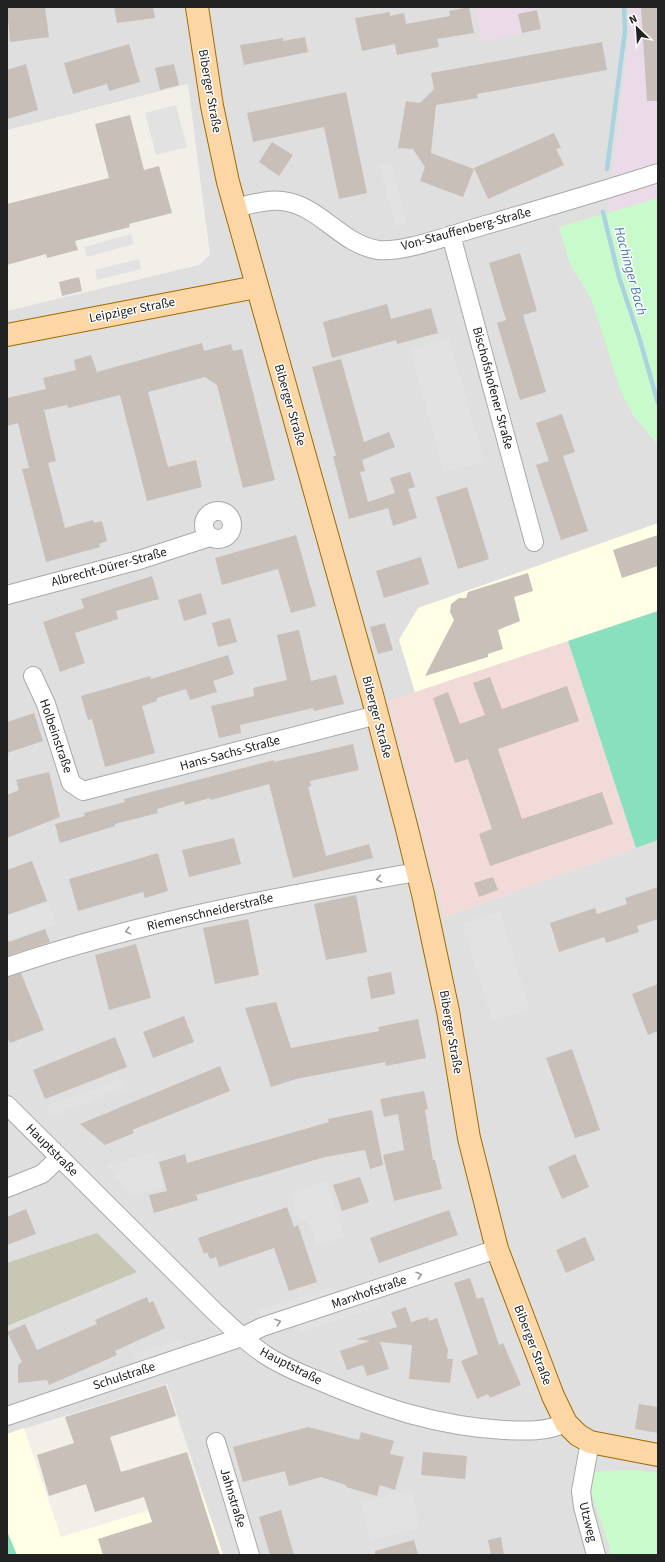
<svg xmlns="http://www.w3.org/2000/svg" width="665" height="1562" viewBox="0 0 665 1562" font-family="'Source Sans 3',sans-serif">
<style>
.residential{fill:#e0dfdf}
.commercial{fill:#f2dad9}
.industrial{fill:#ebdbe8}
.education{fill:#ffffe5}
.construction{fill:#c7c7b4}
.park{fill:#c8facc}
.pitch{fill:#88e0be}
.parking{fill:#e2e2e2}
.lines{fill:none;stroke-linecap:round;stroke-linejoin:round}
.stream{stroke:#aad3df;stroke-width:4.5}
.building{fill:#c7bfb8}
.minor-casing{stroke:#a9a9a9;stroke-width:20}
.major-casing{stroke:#a06b00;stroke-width:24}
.minor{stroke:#fff;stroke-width:18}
.major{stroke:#fcd6a4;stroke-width:22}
.oneway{stroke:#9c9c9c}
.labels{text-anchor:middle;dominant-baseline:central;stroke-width:3;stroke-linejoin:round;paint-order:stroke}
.street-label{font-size:13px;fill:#222;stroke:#fff}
.water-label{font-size:14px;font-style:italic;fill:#4a7aab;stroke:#fff}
</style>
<rect width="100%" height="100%" fill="#f2efe9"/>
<!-- residential -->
<path class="residential" d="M7 7H476L482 41 541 29 537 7H629L630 33 608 213 559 227 570 264 591 298 633 415 658 445V611L389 701 444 917 658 840V1555H223L167 1384 7 1434V311L199 265 210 255 188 84 7 130Z"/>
<!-- commercial -->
<path class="commercial" d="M568 641 636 848 444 917 389 701Z"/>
<!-- industrial -->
<path class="industrial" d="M476 7H537L541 29 482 42Z
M629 7H658V198L608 213 630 33Z"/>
<!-- education -->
<path class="education" d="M658 523V611L415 692 399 640 418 608Z
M24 1428 61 1537 202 1494 223 1555H7V1434Z"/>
<!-- construction -->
<path class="construction" d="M97 1233 137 1272 7 1326V1263Z"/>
<!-- park -->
<path class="park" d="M658 198V445L633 415 621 392 591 298 570 264 559 227Z
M622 1470H639L658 1473V1555H610V1548L591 1493 594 1472Z"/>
<!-- pitch -->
<path class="pitch" d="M658 611V840L636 848 568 641Z
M7 1531 17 1555H7Z"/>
<!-- parking -->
<path class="parking" d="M176 105 187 147 156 155 145 113Z
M391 162 407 223 395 226 379 165Z
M131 234 134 244 87 257 84 247Z
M139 259 141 269 97 280 95 270Z
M449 337 484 461 444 472 409 348Z
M49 903 56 924 7 940V917Z
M500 911 530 1009 492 1021 462 923Z
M122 1078 126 1088 51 1117 47 1106Z
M154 1152 165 1187 131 1197 108 1166Z
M327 1181 345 1237 316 1246 309 1223 298 1217 290 1193Z
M476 1243 478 1250 351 1294 348 1287Z
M333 1286 337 1298 262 1322 258 1310Z
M377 1295 381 1305 301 1333 297 1323Z
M179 1338 182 1346 136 1361 133 1354Z
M411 1490 420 1528 370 1540 361 1502Z"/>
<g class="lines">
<!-- stream -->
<path class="stream" d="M607 169 625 31 624 7
M603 212 619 277 639 337 658 403"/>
</g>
<!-- building -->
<path class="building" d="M7 7H45L49 37 10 42Z
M114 7H153L155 18 117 23Z
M469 7 474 33 437 39 439 47 397 55 395 44 362 51 355 18 390 12V16L404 13 406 24 450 16 449 11Z
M641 7H658V101H647Z
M537 10 541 29 522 33 518 14Z
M305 37 308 52 244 65 240 45 283 38V41Z
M602 42 607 70 477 94 478 98 436 105 431 153 474 169 463 197 420 181 425 167 413 149 398 148 406 101 420 103 434 89 431 73Z
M129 44 140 82 109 91 107 84 73 94 64 63Z
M26 64 38 110 7 119V70Z
M174 64 179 85 160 90 155 68Z
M346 92 367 193 339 199 324 127 253 142 247 113Z
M130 115 144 170 159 166 172 213 129 224 130 227 75 241 78 250 47 258 46 254 7 265V204L109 178 95 124Z
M554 133 561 148 556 149 564 165 488 199 474 168Z
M272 142 293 155 279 176 259 162Z
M520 253 537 311 523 315 546 392 520 400 497 323 506 320 489 263Z
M79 277 82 291 62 296 59 282Z
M387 304 391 319 431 308 438 333 397 344 396 340 332 358 323 322Z
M202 343 204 351 231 344 233 351 242 349 275 480 243 488 217 385 205 377 148 392 168 467 196 460 202 487 147 501 120 395 68 408 67 405 44 410 56 461 48 463 65 528 93 520 94 523 102 521 107 541 99 544 100 547 46 562 22 469 29 468 18 423 7 426V398L46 389 43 378 76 370 74 360 91 355 97 372Z
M341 359 364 442 389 432 395 447 362 460 365 471 360 472 368 502 395 493 390 478 410 472 415 487 408 489 417 518 393 526 388 508 349 519 333 456H336L312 367Z
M562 414 575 452 563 456 588 531 561 540 536 465 549 461 536 423Z
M467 487 489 559 458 569 436 497Z
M296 535 316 606 291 613 278 569 222 585 215 558Z
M658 535V566L622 578 613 550Z
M421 557 429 584 384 598 376 571Z
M528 573 533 591 514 597 520 621 498 630 503 649 488 654V657L425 676 454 620 450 612 451 604 459 598H466L468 592Z
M152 576 159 599 116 611 118 619 75 633 85 663 60 672 43 622 84 608 81 599Z
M201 593 207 614 184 621 178 600Z
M230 618 237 642 218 647 212 623Z
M385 623 393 650 378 654 370 627Z
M299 630 311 681 336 675 344 704 314 711 313 708 240 725 241 733 219 738 211 706 254 696 253 688 287 680 277 635Z
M228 655 234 674 213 681 217 692 190 700 186 689 157 698V701L142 706 155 753 105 767 92 719 88 720 81 696 150 676 151 679Z
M490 677 502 709 567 686 579 721 498 749 522 819 602 792 613 824 490 866 479 834 492 829 468 759 455 763 433 698 448 692 460 724 485 715 473 683Z
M34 713 43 741 7 753V722Z
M353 744 359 770 310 781 311 786 308 787 326 856 369 844 373 858 293 878 269 784 211 800 210 798 185 805 184 801 157 809 158 813 115 824V826L60 843 55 824 85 816 84 813 125 802 124 799 274 760V762Z
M49 772 60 817 7 838V795L19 790 16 780Z
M234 838 241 864 189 877 182 850Z
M158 853 168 891 145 898 143 892 78 911 69 879Z
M32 861 47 901 7 915V870Z
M493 877 498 890 479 897 474 883Z
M658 887V919L637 926 639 932 606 943 604 937 559 952 550 923 595 908 597 914 627 904 625 898Z
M356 895 367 952 326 960 314 904Z
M248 919 259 975 215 984 203 928Z
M45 929 50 942 7 956V939L9 942Z
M136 944 151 998 109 1010 95 955Z
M391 972 395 994 371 999 367 977Z
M21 973 44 1030 10 1043 7 1036V977Z
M658 984V1031L648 1035 632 994Z
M276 1002 291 1048 379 1031 378 1027 418 1019 426 1058 386 1066 385 1062 296 1079 271 1087 245 1008Z
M184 1016 194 1042 153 1058 143 1032Z
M115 1037 127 1067 45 1099 33 1070Z
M572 1049 600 1130 575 1138 546 1058Z
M220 1066 230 1091 132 1130 134 1133 105 1145 80 1124Z
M424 1091 428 1109 425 1110 433 1160H435L442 1189 394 1201 383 1155 404 1150 398 1114 384 1117 380 1099Z
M372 1110 383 1165 370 1169 365 1150 325 1157 196 1195 198 1200 154 1213 149 1195 167 1191 159 1162 185 1154 187 1163 329 1122 328 1119Z
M575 1154 589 1187 562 1199 548 1167Z
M360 1177 369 1202 342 1211 333 1185Z
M287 1207 294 1227 298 1225 317 1282 289 1291 274 1248 219 1267 216 1257 210 1259 207 1252 204 1254 198 1238Z
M26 1209 36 1234 7 1245V1217Z
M449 1210 458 1235 379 1263 370 1238Z
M585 1237 595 1260 566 1273 556 1250Z
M470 1278 477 1299 483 1297 499 1345 503 1343 521 1385 490 1398 488 1394 477 1399 461 1361 478 1354 454 1283Z
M147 1297 149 1303 153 1301 165 1328 115 1351 117 1355 49 1385 47 1380 18 1383V1365L22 1362 7 1332 25 1324 37 1350 97 1324 95 1320Z
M406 1307 411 1322 428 1317 429 1321 437 1318 448 1350 447 1359H453L450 1383 409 1379 412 1345 380 1342 389 1369 367 1376 363 1365 347 1370 340 1351 370 1341 356 1339 397 1327 391 1312Z
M166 1385 176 1416 110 1437 121 1472 187 1452 220 1555H103L98 1539 152 1522 144 1497 95 1512 86 1484 49 1496 37 1455 74 1443 65 1417Z
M639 1404 658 1407V1433L635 1429Z
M308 1427 359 1440 361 1432 394 1441 390 1454 404 1457 395 1490 380 1485 377 1496 346 1487V1485L321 1477 289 1486 285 1471 243 1482 233 1447Z
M423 1452 467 1456 465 1479 421 1475Z
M281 1510 294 1555H270L259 1517Z
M501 1537 504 1555H491L488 1540Z
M414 1540 418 1555H375V1551Z"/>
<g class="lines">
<!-- minor casing -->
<g class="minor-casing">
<path id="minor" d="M234 208C249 205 266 199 282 201 320 205 340 244 378 250 401 253 448 236 472 229 534 211 596 193 658 173
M451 235 534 542
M204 525a14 14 0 1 1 28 0a14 14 0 1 1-28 0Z
M7 595 139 560 210 537
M33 676 46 704 71 783 83 791 377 715
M7 967C140 922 279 896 417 872
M7 1105 214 1311C231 1327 248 1344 267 1356 284 1367 304 1375 322 1382 383 1408 437 1426 504 1430 526 1431 545 1432 566 1423
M7 1188 42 1174 59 1158
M7 1416 242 1337 262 1327 497 1249
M216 1442 250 1555
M590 1442 581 1491 583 1507 596 1555"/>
</g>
<!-- major casing -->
<g class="major-casing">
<path id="major" d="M197 7 212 106 228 182 372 695 406 825 423 894 448 1011 469 1138 497 1249 553 1396 566 1423 578 1435 590 1442 658 1455
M7 335 256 287"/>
</g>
<!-- minor -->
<use href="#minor" class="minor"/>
<!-- major -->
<use href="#major" class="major"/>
</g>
<!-- one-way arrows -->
<defs><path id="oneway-chevron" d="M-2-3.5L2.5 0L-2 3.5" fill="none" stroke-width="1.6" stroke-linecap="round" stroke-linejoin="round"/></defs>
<g class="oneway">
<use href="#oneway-chevron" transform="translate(379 879) rotate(170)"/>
<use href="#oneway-chevron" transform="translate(128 931) rotate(165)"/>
<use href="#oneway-chevron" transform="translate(419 1275) rotate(-18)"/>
<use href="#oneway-chevron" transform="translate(278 1322) rotate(-18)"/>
</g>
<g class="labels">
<!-- street labels -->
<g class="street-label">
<text transform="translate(210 91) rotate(80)">Biberger Straße</text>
<text transform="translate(466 229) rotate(-15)">Von-Stauffenberg-Straße</text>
<text transform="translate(132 310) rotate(-11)">Leipziger Straße</text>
<text transform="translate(493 388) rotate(75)">Bischofshofener Straße</text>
<text transform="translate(290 405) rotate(74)">Biberger Straße</text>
<text transform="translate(109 567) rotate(-15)">Albrecht-Dürer-Straße</text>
<text transform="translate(377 717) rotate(75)">Biberger Straße</text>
<text transform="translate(56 736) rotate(71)">Holbeinstraße</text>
<text transform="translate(230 753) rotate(-15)">Hans-Sachs-Straße</text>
<text transform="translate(210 912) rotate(-13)">Riemenschneiderstraße</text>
<text transform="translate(451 1032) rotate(80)">Biberger Straße</text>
<text transform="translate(52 1150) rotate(45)">Hauptstraße</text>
<text transform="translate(369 1292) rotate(-19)">Marxhofstraße</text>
<text transform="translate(533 1345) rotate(69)">Biberger Straße</text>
<text transform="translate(291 1366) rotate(27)">Hauptstraße</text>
<text transform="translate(124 1376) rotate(-18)">Schulstraße</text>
<text transform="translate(233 1498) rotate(73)">Jahnstraße</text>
<text transform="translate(588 1522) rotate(76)">Utzweg</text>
</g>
<!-- water labels -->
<g class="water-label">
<text transform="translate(630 271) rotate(75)">Hachinger Bach</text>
</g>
</g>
<!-- border -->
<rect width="665" height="1562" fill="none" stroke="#222222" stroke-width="16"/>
<!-- north arrow -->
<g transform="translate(637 28) rotate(335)" stroke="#ffffff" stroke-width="3" paint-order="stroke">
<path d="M0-3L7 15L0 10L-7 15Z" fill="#222222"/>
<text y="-6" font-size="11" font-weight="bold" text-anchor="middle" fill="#222222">N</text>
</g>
</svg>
